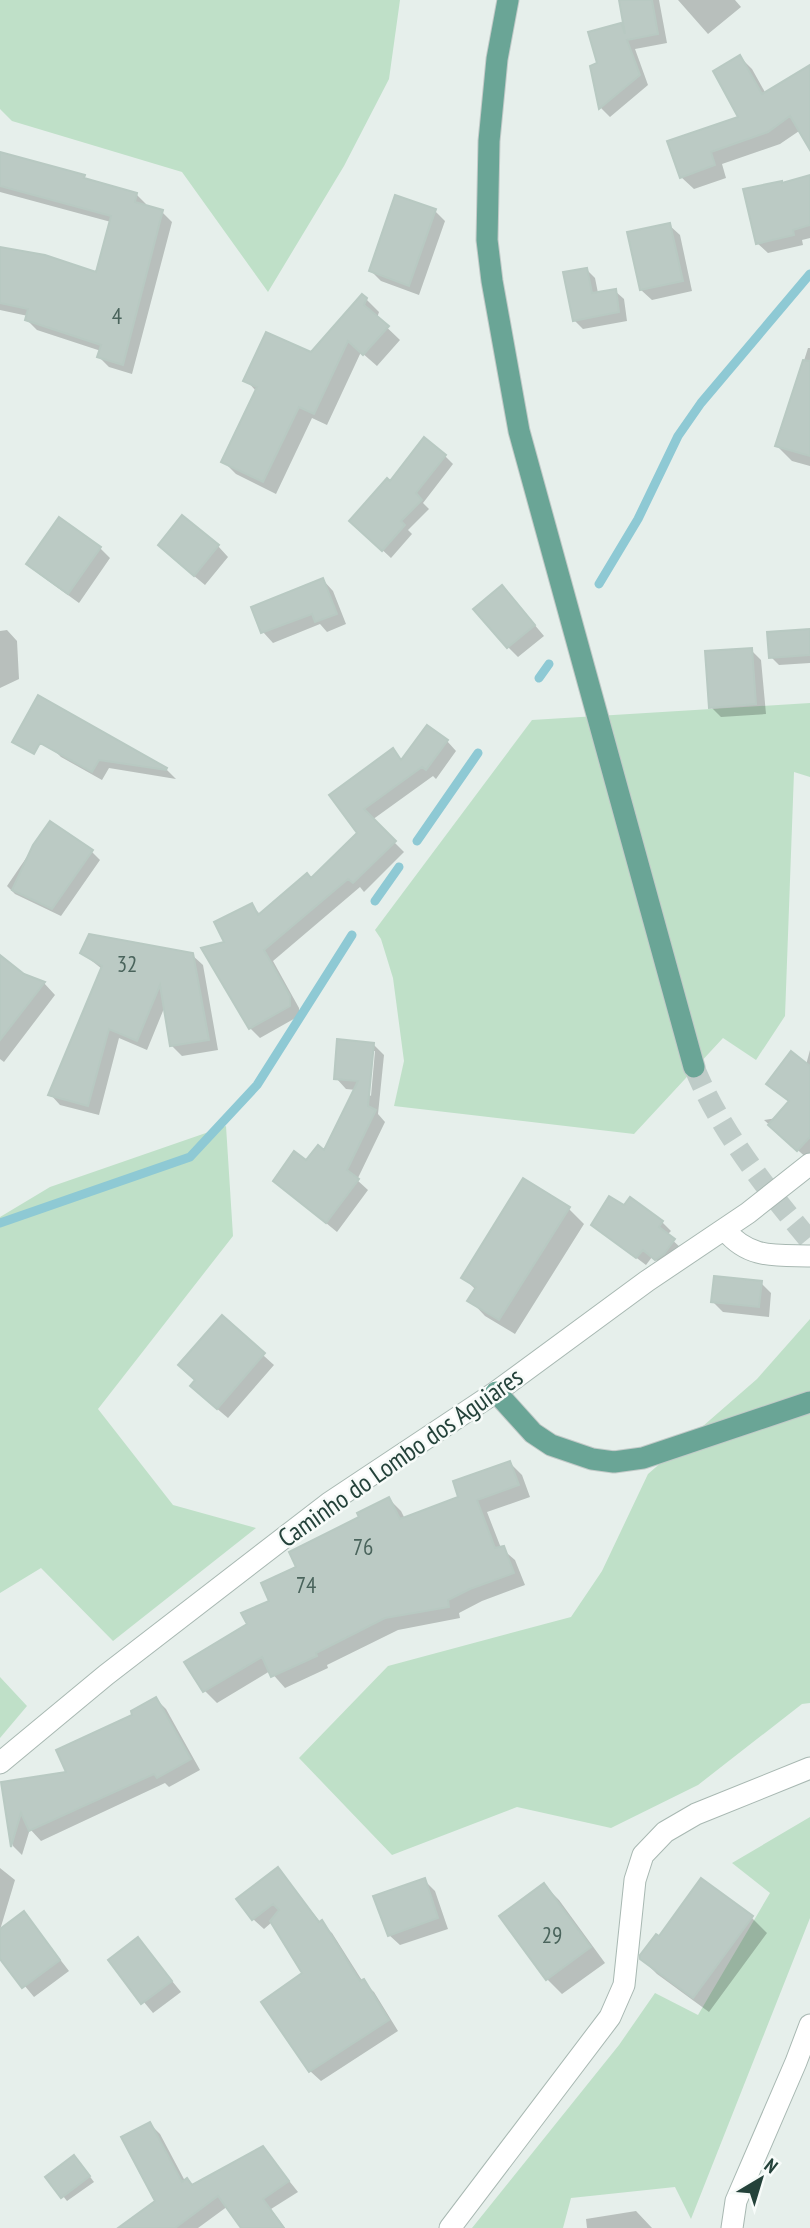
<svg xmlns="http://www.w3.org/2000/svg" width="810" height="2228" viewBox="0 0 810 2228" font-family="'PT Sans Narrow',sans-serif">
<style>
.green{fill:#bfe0c8}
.shadow{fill:#0003;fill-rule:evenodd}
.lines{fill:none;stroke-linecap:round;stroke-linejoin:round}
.stream{stroke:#8ec9d4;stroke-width:9}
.building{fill:#bbcac4;stroke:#b8c9c2;stroke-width:2}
.major-tunnel{stroke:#bfccc8;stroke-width:21;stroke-dasharray:21 10;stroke-linecap:butt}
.minor-casing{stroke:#a8b8b2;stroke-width:23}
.major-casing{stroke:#c2cac8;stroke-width:23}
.minor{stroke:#fff;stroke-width:21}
.major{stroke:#6aa596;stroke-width:21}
.labels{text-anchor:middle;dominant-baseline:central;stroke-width:5;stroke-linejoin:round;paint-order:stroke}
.number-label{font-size:23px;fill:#4a645c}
.street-label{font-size:26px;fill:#24423a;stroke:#f7fbf9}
</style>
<rect width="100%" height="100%" fill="#e6efeb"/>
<!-- green -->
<path class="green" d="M0 0H400L389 79 344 166 268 292 182 172 12 121 0 109Z
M810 703V777L794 772 785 1016 756 1060 723 1038 634 1134 394 1106 404 1061 393 978 381 939 375 930 532 720Z
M226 1126 233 1236 98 1409 173 1505 256 1528 113 1641 41 1568 0 1593V1217L50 1187Z
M810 1319V1703L802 1704 698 1785 611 1828 517 1807 392 1855 299 1758 388 1666 571 1617 602 1571 648 1474 757 1379Z
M0 1677 27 1706 0 1738Z
M810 1817V1918L691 2219 675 2187 571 2198 563 2228H472L619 2045 655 1993 698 2015 770 1893 732 1863Z"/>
<!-- shadow -->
<path class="shadow" d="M621 0H659L667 43 635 49 648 85 610 117 601 108 592 67 599 64 621 25 626 31Z
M678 0H735L741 7 708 34Z
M740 57 752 69 766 94 810 67V135L802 129 780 144 722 164 726 178 694 189 681 177 741 118Z
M0 154 84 177 88 181 136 194 146 204 145 207 162 212 172 222 132 374 109 367 99 357 101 351 37 330 27 320 28 316 0 310V248L97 274 111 222 0 192Z
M810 177V238L802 240 803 245 768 253 757 243Z
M435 211 445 221 419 295 381 281 371 271Z
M669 225 680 235 692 291 652 300 641 290Z
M587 270 595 278 598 293 615 291 624 299 627 321 583 329 574 320Z
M366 299 379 312 377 318 400 340 377 366 361 352 327 425 312 418 276 494 236 474 223 461 257 392 246 380 312 355Z
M808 348H810V466L792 461 777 446Z
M445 456 453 464 423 503 429 509 408 530 412 534 391 558 360 529 390 483Z
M218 546 228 557 205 585 170 556Z
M100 548 110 558 79 603 39 574 28 564Z
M323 580 333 591 346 624 327 632 320 624 273 643 263 632Z
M512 598 544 636 518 657 508 647Z
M7 630 17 641 19 679 0 688V631Z
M810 631V663L779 665 771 657Z
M751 650 761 660 766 714 721 717 711 707Z
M447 741 456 751 436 779 433 776 372 820 404 852 364 892 360 887 273 961 299 1008V1016L260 1038 250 1028 226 943 252 906 261 915 312 880 359 833 331 795 393 751 403 761Z
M52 748 166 769 176 779 109 768 102 780 61 757Z
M50 823 92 852 100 860 61 916 15 894 7 886Z
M82 953 192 955 203 965 218 1050 182 1056 172 1046 165 1006 147 1050 119 1038 99 1115 60 1105 50 1094 102 969Z
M0 971 44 983 55 995 4 1062 0 1059Z
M373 1044 384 1055 378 1114 385 1122 357 1180 368 1190 337 1232 275 1181 325 1152 356 1090 346 1089 336 1078ZM372 1051H375L371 1096 367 1093Z
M810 1050V1159L809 1160 764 1120 777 1118 790 1103 768 1083 806 1065Z
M631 1200 662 1222 671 1231 667 1235 682 1249 665 1267 652 1257 646 1265 593 1225 625 1208Z
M569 1209 584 1224 515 1334 485 1316 470 1300 476 1290 464 1278Z
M761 1283 771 1293 769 1317 723 1312 713 1302Z
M222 1318 274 1365 228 1418 202 1396 197 1381Z
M510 1463 522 1475 530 1497 487 1512 501 1548 515 1560 525 1585 482 1601 459 1613 460 1618 398 1630 327 1665 328 1668 285 1688 270 1671 217 1703 205 1691 187 1662 249 1625 272 1601 299 1568 362 1518 389 1499 401 1511 405 1519 460 1498Z
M156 1699 166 1709 200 1770 169 1787 165 1783 41 1841 30 1829 22 1855 13 1846 3 1783 69 1774Z
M0 1868 15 1880 0 1930Z
M278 1870 321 1923 332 1933 363 1982 374 1992 398 2031 321 2081 310 2071 304 1974 272 1922 264 1929 253 1919Z
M424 1880 435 1891 448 1929 400 1945 389 1935Z
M702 1881 752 1918 767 1933 709 2012 657 1974 642 1959Z
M544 1885 559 1900 605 1963 562 1994 547 1979Z
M24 1913 69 1971 34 1997 0 1956V1931Z
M138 1939 181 1992 153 2013 110 1961Z
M150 2124 160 2134 185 2181 193 2187 263 2148 298 2192 271 2209 285 2228H243L228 2206 198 2228H134L157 2202Z
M79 2162 94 2182 67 2201 63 2196Z
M636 2211 652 2228H587L586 2219Z"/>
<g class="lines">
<!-- stream -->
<path class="stream" d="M599 584 638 519 678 436 701 403 810 274
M539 678 549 664
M417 841 478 753
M375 901 399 867
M0 1223 190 1157 257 1085 352 935"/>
</g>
<!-- building -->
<path class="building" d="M619 0H652L658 34 627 40 640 75 599 109 590 66 597 63 588 32 621 23 625 34Z
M740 55 762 94 810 65V150L790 116 768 132 711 152 715 165 680 178 667 141 738 117 713 71Z
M0 152 85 175 84 178 137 193 135 202 163 210 123 365 97 357 101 345 25 320 28 309 0 303V247L45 255 96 272 111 216 0 186Z
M810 175V225L793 230 794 235 756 244 743 189 782 181V183Z
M395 195 436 209 409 286 369 271Z
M670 223 683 281 640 290 627 232Z
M587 268 592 293 616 289 619 312 573 321 563 272Z
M362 294 367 298 364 305 389 326 363 355 348 341 314 414 299 407 263 482 221 462 257 387 243 381 266 332 311 352Z
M803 360 810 361V456L775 446Z
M424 437 446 455 416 493 422 500 401 521 405 525 382 551 349 521 387 478 390 481Z
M182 515 219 545 194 576 158 545Z
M59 517 101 547 68 594 26 564Z
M323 578 337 614 315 622 312 614 261 633 251 607Z
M502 585 535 625 507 648 473 609Z
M810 629V655L769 658 767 632Z
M752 648 756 704 709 708 705 651Z
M38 695 167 768 166 770 99 760 92 772 40 743 34 754 12 742Z
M427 725 448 740 426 770 422 767 364 809 396 841 353 883 348 879 264 950 290 996V1006L249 1029 201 948 224 942 214 922 252 903 258 915 307 873 311 878 357 833 329 795 393 748 401 760Z
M50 821 93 850 52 909 12 890 33 845Z
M89 934 193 953 209 1040 170 1046 160 985 137 1041 109 1029 88 1106 48 1095 102 966 80 953Z
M0 955 24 974 45 982 0 1040Z
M337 1039 374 1043 368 1106 376 1110 347 1170 359 1179 326 1223 273 1181 294 1151 306 1160 318 1145 324 1150 358 1081 334 1079Z
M791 1051 810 1066V1137L797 1151 768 1125 789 1101 766 1084Z
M523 1178 570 1207 499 1320 467 1301 476 1287 461 1278Z
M609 1196 624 1205 630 1197 663 1221 659 1227 675 1239 664 1254 655 1260 643 1250 636 1258 591 1225Z
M714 1276 762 1281 759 1307 711 1302Z
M222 1315 265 1353 217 1409 190 1386 195 1380 178 1365Z
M510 1461 519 1485 477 1500 495 1548 504 1546 514 1573 470 1589 448 1600 449 1607 385 1618 316 1653 317 1656 271 1677 262 1657 203 1692 184 1662 247 1624 241 1613 269 1601 261 1583 296 1567 289 1552 359 1517 357 1513 389 1497 400 1519 458 1497 453 1481Z
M156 1697 191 1759 157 1778 154 1774 29 1831 21 1813 11 1847 1 1782 66 1772 56 1750 132 1715 131 1711Z
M278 1867 319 1922 322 1920 360 1981 364 1979 389 2020 309 2072 261 2002 302 1973 270 1921 279 1910 273 1904 252 1920 236 1899Z
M425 1878 438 1918 388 1936 373 1896Z
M701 1878 753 1916 693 1998 640 1959V1955L656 1934 659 1936Z
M544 1883 591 1947 546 1980 499 1916Z
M24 1911 60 1960 22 1988 0 1959V1929Z
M138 1937 172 1981 141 2004 108 1960Z
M150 2122 182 2182 187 2178 192 2185 263 2146 289 2181 263 2199 284 2228H241L218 2196 175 2228H118L155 2201 121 2137Z
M74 2155 90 2176 61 2198 45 2177Z"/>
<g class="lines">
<!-- major-tunnel -->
<path class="major-tunnel" d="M694 1067C721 1132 765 1187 810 1241"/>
<!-- minor casing -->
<g class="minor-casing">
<path id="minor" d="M725 1230C749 1259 775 1255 810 1256
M0 1763 106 1675 329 1503 496 1392 647 1281 748 1213 810 1164
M450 2228 610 2017 624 1985 635 1880 643 1855 665 1832 696 1814 810 1768
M732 2228 736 2201 796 2062 810 2025"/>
</g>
<!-- major casing -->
<g class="major-casing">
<path id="major" d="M508 0 497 59 489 141 487 240 492 281 519 431 694 1067
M496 1392 533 1433 551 1445 592 1459 614 1462 643 1458 810 1402"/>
</g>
<!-- minor -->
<use href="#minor" class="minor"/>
<!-- major -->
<use href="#major" class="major"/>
</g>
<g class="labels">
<!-- number labels -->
<g class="number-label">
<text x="117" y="315">4</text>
<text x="127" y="963">32</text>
<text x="363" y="1546">76</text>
<text x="306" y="1584">74</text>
<text x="552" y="1934">29</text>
</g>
<!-- street labels -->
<g class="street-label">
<text transform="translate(400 1457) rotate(-35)">Caminho do Lombo dos Aguiares</text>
</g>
</g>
<!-- north arrow -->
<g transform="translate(761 2179) rotate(38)" stroke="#f7fbf9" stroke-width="5" paint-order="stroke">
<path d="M0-5L12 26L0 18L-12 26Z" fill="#24423a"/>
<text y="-10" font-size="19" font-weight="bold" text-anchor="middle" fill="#24423a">N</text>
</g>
</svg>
